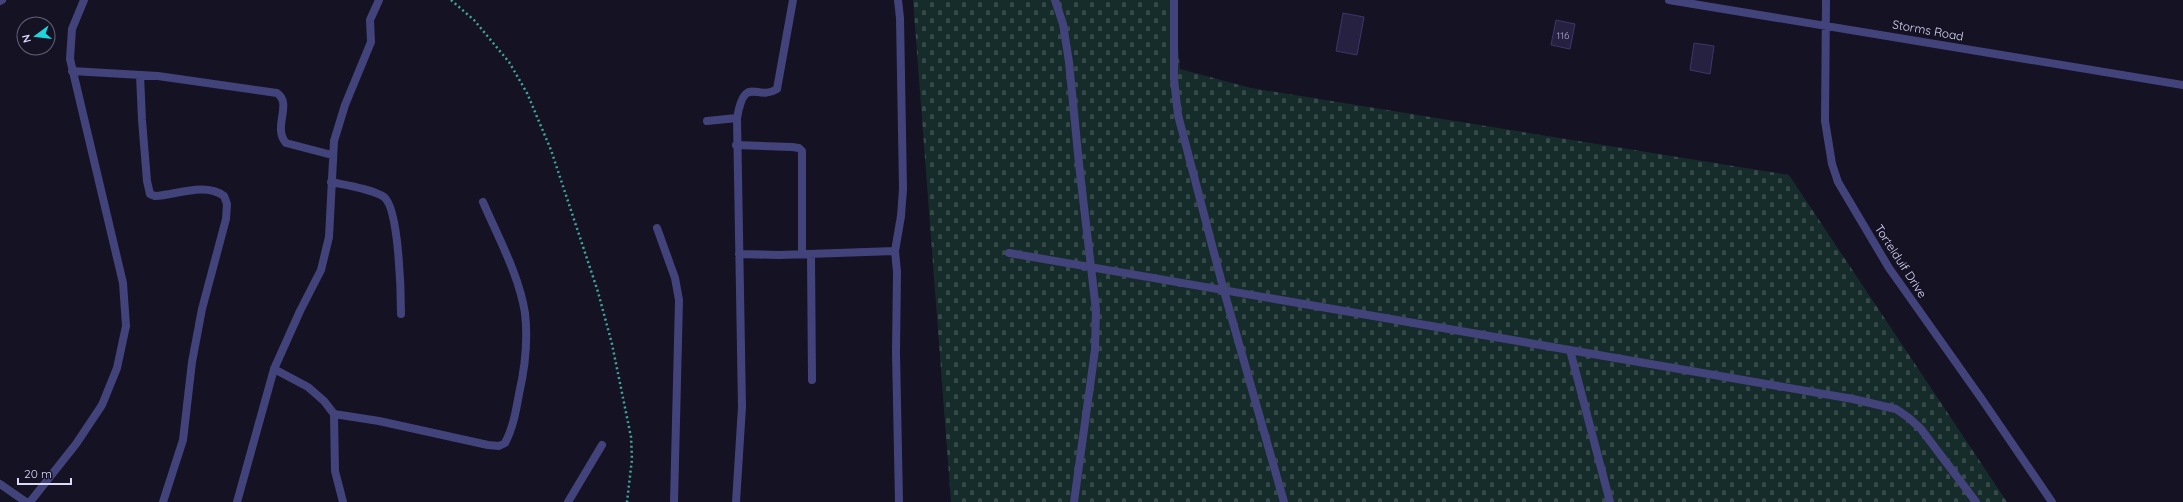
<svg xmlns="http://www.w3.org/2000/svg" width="2183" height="502" viewBox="0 0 2183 502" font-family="Quicksand,sans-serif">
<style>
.cemetery{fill:url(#cemetery-stones)}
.building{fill:#262041;stroke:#3e366a}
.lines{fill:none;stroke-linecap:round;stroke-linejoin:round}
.path{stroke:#40a79c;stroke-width:2.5;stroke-dasharray:2 3;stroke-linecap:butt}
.service{stroke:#43437b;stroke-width:8}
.minor{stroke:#43437b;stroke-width:8}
.labels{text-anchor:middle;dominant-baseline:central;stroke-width:3.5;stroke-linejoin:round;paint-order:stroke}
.number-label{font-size:10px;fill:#aeabcc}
.street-label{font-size:12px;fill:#dbd9fa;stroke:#141223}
</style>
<defs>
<pattern id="cemetery-stones" width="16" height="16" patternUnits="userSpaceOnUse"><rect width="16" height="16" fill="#162c2a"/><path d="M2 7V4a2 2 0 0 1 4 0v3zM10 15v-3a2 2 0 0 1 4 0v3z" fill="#374a4a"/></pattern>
</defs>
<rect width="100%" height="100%" fill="#141223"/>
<!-- cemetery -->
<path class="cemetery" d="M913 0H1174L1180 69 1251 88 1789 175 2007 502H951Z"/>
<!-- building -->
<path class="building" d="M1343 13 1364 17 1357 55 1336 51Z
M1556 20 1575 24 1570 49 1551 45Z
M1694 43 1714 46 1710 74 1690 70Z"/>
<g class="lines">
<!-- path -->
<path class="path" d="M451 0 474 20 509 62 527 93 551 150 598 292 612 344 631 437 632 459 627 502"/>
<!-- service -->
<path class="service" d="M1055 0 1063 24 1069 62 1079 164 1096 310 1095 350 1074 502
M1174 0V79L1178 115 1224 291 1284 502
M1009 253 1853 399 1896 409 1909 418 1921 429 1976 502
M1570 350 1610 502"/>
<!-- minor -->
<path class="minor" d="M898 0 900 18 903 189 901 216 895 251 897 272 896 352 899 502
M1669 0 2183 85
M1826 0 1825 121 1832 164 1838 182 1889 268 1981 398 2052 502
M0 1 2 0
M72 71 158 76 277 93C293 104 272 127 286 143L332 155
M140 75 142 120 147 181 150 194 155 196C176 195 205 182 224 196L227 204 226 219 202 309 192 362 183 440 163 502
M707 121 737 118
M736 145 792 147 799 148 802 151V254
M331 182C345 185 373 189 384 197 399 208 401 294 401 314
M657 228 675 278 679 300 674 502
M739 254 779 255 895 251
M811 254 812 380
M274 369 308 387 324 401 334 414 335 471 343 502
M334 414 379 421 488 445 499 446 505 443C513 428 516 411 519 394 525 368 528 339 525 313 519 275 498 237 483 202
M0 484 26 502
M30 502 76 444 102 405 117 368 126 326 123 283 70 59 72 29 84 0
M237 502 274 369 300 311 321 270 329 237 334 141 345 105 371 42 370 20 379 0
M568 502 602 445
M736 502 742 407 737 118C745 73 757 102 777 89L793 0"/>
</g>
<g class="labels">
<!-- number labels -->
<g class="number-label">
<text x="1563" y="35">116</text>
</g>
<!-- street labels -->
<g class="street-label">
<text transform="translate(1928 30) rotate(10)">Storms Road</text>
<text transform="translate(1901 261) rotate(57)">Tortelduif Drive</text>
</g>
</g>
<!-- north arrow -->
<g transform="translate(36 36) rotate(255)"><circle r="19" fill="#141223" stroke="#646279"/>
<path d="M0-3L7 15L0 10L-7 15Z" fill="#20d4df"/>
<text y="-6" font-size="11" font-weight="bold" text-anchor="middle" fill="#dbd9fa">N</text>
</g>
<!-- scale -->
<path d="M18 478v6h53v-6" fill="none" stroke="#dbd9fa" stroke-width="2"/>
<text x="24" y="478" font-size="12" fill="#dbd9fa" stroke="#141223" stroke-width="3" paint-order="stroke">20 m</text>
</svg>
